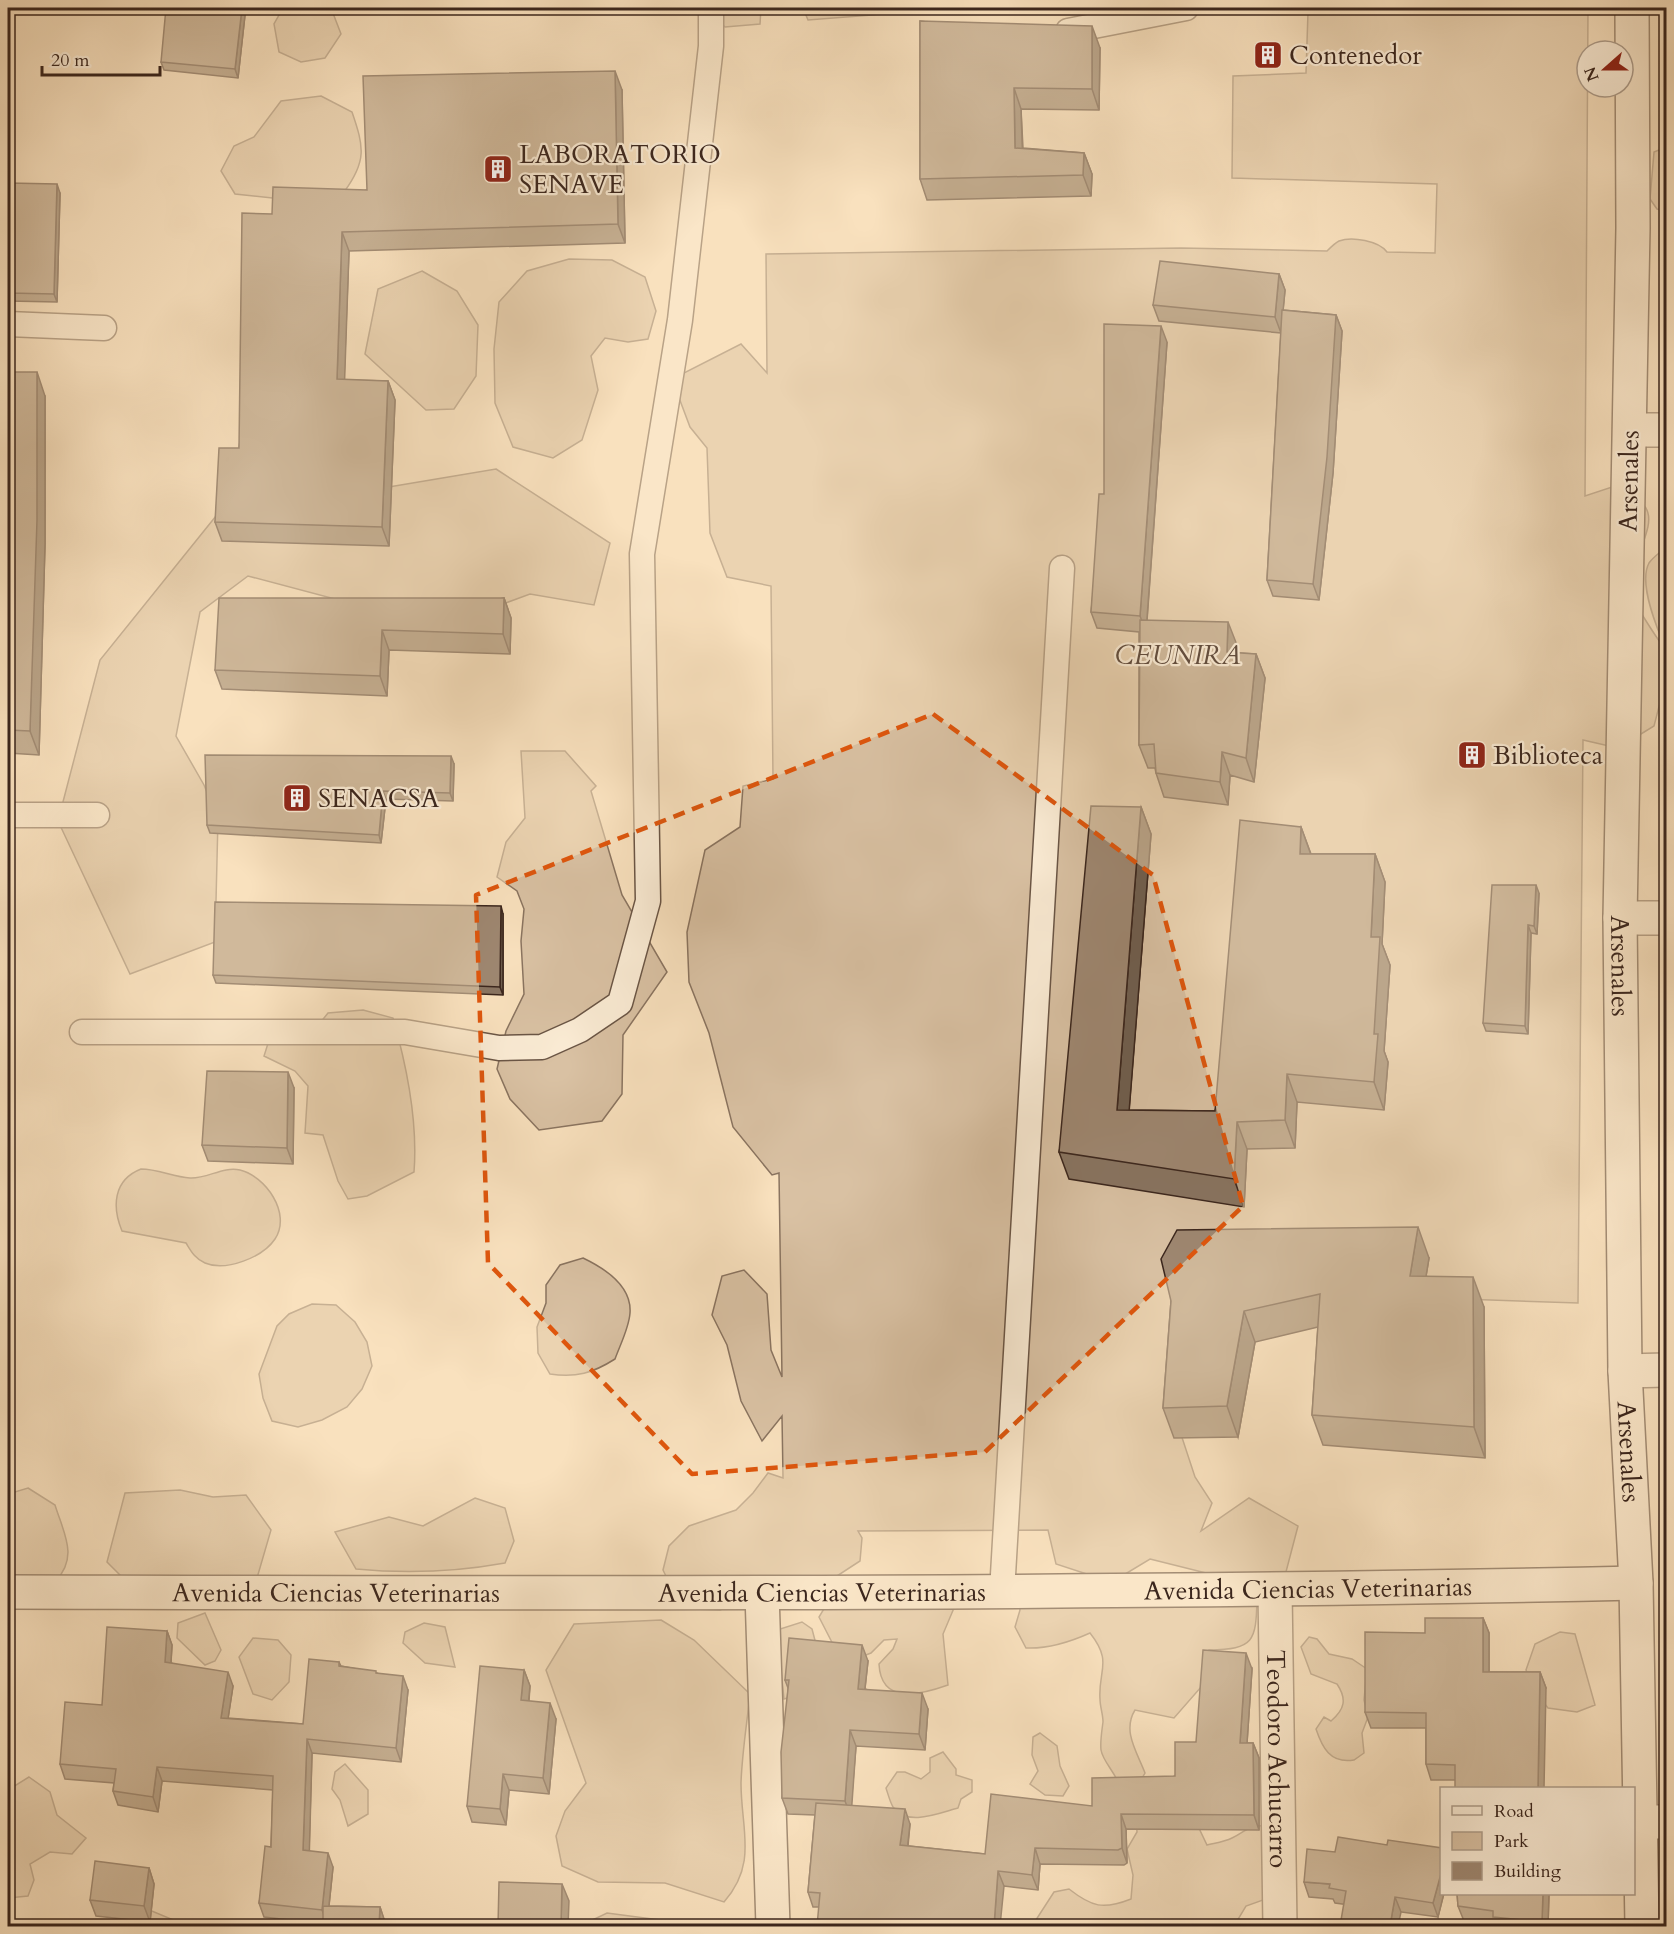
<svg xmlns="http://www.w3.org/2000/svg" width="1674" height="1934" viewBox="0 0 1674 1934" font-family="Cardo,serif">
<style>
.green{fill:#d9c1a3;stroke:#8a7460;stroke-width:1.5;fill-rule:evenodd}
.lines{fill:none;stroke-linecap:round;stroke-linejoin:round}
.lane-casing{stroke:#6a5545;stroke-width:27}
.street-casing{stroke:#6a5545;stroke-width:36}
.secondary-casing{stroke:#3b261d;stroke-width:36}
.lane{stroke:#fbecd5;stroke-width:24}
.street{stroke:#fbecd5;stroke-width:33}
.secondary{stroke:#fbecd5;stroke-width:33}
.wall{fill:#887461;stroke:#3b261d;stroke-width:1.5}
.shaded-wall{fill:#6f5e4f;stroke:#3b261d;stroke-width:1.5}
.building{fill:#9e8771;stroke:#3b261d;stroke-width:1.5}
.marked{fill:none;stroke:#df560d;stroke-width:4.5;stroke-dasharray:12 8;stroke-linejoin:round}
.labels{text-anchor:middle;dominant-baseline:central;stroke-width:4.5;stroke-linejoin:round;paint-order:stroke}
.poi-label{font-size:26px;fill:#3b261d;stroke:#fbecd5;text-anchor:start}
.street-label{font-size:26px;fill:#3b261d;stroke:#fbecd5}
.park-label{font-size:26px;font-style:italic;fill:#624d3e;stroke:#fbecd5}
</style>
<rect width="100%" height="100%" fill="#f9e1be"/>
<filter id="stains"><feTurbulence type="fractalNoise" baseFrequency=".00333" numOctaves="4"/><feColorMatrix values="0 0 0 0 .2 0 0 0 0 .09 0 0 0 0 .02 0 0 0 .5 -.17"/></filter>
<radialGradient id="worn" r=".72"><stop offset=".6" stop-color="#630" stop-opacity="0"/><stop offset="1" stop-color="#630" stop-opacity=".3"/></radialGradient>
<!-- green -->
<path class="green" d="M283 8H331L341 34 325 58 301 62 279 52 274 24Z
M712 8H761L760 24 725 27 712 15Z
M803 8H939L936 10 808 20Z
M1335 8H1588L1585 496 1615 486C1673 511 1640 530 1634 578 1633 583 1631 591 1632 596 1634 603 1659 642 1664 647L1661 699 1654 726 1628 742 1609 746 1583 740 1578 1303 1203 1290 1170 1401 1195 1477 1212 1503 1201 1531 1249 1498 1298 1526 1281 1591 1257 1599C1256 1642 1254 1649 1209 1650L1202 1686 1174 1718 1135 1710C1122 1731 1137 1752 1145 1773L1137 1787H1120C1116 1773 1103 1762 1101 1750 1100 1741 1102 1730 1103 1722 1103 1714 1100 1707 1100 1699 1098 1670 1113 1662 1090 1633 1070 1642 1048 1649 1026 1648L1015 1627 1020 1610 1019 1602 1108 1581 1056 1564 1048 1530 858 1531 862 1538 860 1561 837 1576 788 1584 720 1610 694 1609 674 1593 663 1570 669 1546 689 1526 736 1510 753 1493 768 1473 783 1478 782 1416 762 1441 741 1401 727 1345 712 1315 722 1276 744 1270 767 1294 771 1350 782 1377 779 1173 772 1175 733 1127 709 1033 689 982 687 932 705 850 740 827 743 786 773 779 771 586 727 577 710 533 707 448 690 427 672 379 741 344 767 373 766 254 1181 248 1327 251C1330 248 1335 243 1339 241 1352 236 1379 241 1387 252L1435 253 1437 184 1232 178 1233 76 1306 73 1308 12ZM1150 1559 1210 1574 1112 1582Z
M321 96 352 112C364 147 367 161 344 192L291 200 235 194 221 171 234 146 254 137 281 101Z
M1666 147V211L1657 209 1650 199 1654 152Z
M569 259 612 260 645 277 656 311 648 339 628 342 605 338 591 356 598 390 582 440 553 458 513 447 495 403 494 349 499 302 527 271Z
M422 271 457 291 478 325 476 376 454 409 426 410 365 354 378 289Z
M496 469 610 543 594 605 530 594 476 614 365 607 248 576 200 612 176 736 204 785 218 819 215 942 130 974 58 821 100 660 216 516Z
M1666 547V649C1658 631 1638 583 1649 563 1653 557 1661 552 1666 547Z
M521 751H565L596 786 591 791 622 895 667 972 623 1035 622 1094 602 1121 539 1130 510 1099 497 1069 506 1031 524 994 521 941 524 909 517 891 497 877 506 842 525 818Z
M363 1010 393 1018C407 1067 418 1121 414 1172L367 1196 348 1199 338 1181 323 1135 305 1133 308 1086 295 1071 264 1056 271 1034 320 1023 328 1013Z
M141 1169C158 1169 173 1177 190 1178 207 1179 223 1166 240 1170 265 1176 292 1213 275 1239 263 1257 226 1272 205 1263 195 1259 191 1251 186 1243L122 1231C112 1207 113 1180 141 1169Z
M583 1258C604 1268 632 1286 630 1313 629 1328 620 1345 615 1359 593 1373 576 1378 550 1374L538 1353 537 1327 546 1303V1285L560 1265Z
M312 1304 336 1305 355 1322 367 1342 372 1366 362 1389 347 1407 322 1420 298 1427 272 1421 263 1398 259 1374 277 1326 289 1314Z
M28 1488 55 1505C64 1534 79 1557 55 1582L8 1584V1494Z
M180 1490 213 1497 246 1495 271 1530 257 1578 124 1579 107 1562 125 1493Z
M475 1498 505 1508 514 1541 505 1563C455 1572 407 1574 356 1569L335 1532 389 1517 423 1526Z
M828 1602 954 1608 943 1634 948 1685C920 1695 881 1705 879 1664L893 1649 897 1639 884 1640 871 1653 850 1661 838 1654 819 1617Z
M205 1613 221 1650 215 1661 205 1665 177 1638 178 1623Z
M661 1620 694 1640 750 1694C747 1723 742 1753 741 1783 741 1830 758 1863 724 1902L665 1883 598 1882 562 1866 556 1836 565 1811 586 1783 546 1670 574 1624Z
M802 1622 812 1629 821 1663 804 1693 784 1699 777 1630Z
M424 1623 445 1627 455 1667 425 1663 403 1643 405 1632Z
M1560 1632 1575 1634 1595 1705 1577 1712 1548 1708 1537 1694 1526 1670 1535 1644Z
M1309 1637 1317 1639 1329 1654 1352 1659 1367 1669 1364 1700 1368 1717 1362 1733 1364 1753 1354 1760C1330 1764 1322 1747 1316 1729L1324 1717 1331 1721C1345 1709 1347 1699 1337 1684L1311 1674 1301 1647Z
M253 1638 278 1640 291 1655 289 1682 272 1700 253 1694 239 1657Z
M1040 1733 1057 1746 1060 1766 1069 1786 1063 1796 1045 1795 1030 1784 1038 1771 1032 1755 1033 1737Z
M943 1752 956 1769V1775L972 1780V1792L961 1799 958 1808C939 1813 907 1827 893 1807 890 1802 888 1794 886 1788L897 1772H905L921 1779 930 1772V1758Z
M345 1764 368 1790V1814L348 1826 340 1800 332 1789 335 1772Z
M29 1777 50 1792 57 1815 86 1838 72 1854 50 1852 30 1864 34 1880 28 1896 8 1898V1790Z
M1136 1815 1196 1822 1207 1845C1215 1843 1224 1842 1232 1838 1246 1832 1250 1822 1268 1827L1274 1896 1246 1906 1234 1926H1032L1054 1892 1069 1889C1092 1907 1103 1910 1131 1899L1133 1875 1127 1849 1137 1832Z
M147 1909 176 1921 180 1926H118L129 1914Z
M607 1913 660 1920 688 1926H580Z"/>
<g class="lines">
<!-- lane casing -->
<g class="lane-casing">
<path id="lane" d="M1068 31 1186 8
M8 324 104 328
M8 815H97
M82 1032H405L499 1048 542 1047 580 1030 620 1003 648 901 642 554 680 320 711 46V8
M1002 1592 1062 568"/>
</g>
<!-- street casing -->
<g class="street-casing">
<g id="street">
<path d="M1630 430H1666"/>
<path d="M1620 918H1666"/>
<path d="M1625 1371 1666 1370"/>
<path id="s1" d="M1275 1591 1280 1926"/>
<path d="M1640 1822H1666"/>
</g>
</g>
<!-- secondary casing -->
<g class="secondary-casing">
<g id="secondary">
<path id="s2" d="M1632 8 1633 228 1620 918 1625 1371 1636 1583 1642 1926"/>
<path id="s3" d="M8 1592C550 1593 1093 1595 1636 1583"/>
<path d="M762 1594 773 1926"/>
</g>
</g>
<!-- lane -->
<use href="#lane" class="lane"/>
<!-- street -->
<use href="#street" class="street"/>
<!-- secondary -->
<use href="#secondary" class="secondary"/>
</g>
<!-- wall -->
<path class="wall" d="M245 15 238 78 164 70 161 62Z
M920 21 1100 48 1099 110 1021 109 1023 148 1084 153 1092 174 1091 196 927 200 920 179Z
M622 90 625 243 349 251 344 380 388 381 395 400 389 546 222 541 215 522 239 448 272 214 367 190Z
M8 183 60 193 57 302 8 301Z
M1279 274 1285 290 1283 310 1336 315 1342 331 1333 473 1319 600 1273 596 1267 580 1281 333 1159 321 1153 305Z
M1167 342 1147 621 1237 645V653L1256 654 1265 678 1254 782 1230 775 1228 805 1164 797 1156 773 1155 768H1148L1139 745V632L1097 628 1091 612 1104 494Z
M8 372 45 396V544L39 755 8 753Z
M504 598 511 618 510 654 389 650 387 696 222 689 215 670Z
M454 764 453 801 386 799 381 843 210 833 207 825Z
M1141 807 1151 834 1129 1110 1215 1111 1301 827 1311 854H1375L1385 882 1382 944 1390 965 1384 1051 1388 1062 1384 1110 1297 1102 1295 1148 1247 1149 1244 1207 1069 1179 1059 1152Z
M1539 893 1537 934 1531 933 1528 1034 1486 1031 1483 1023Z
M503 914V995L216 983 213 975Z
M294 1088 293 1164 208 1161 202 1145Z
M1429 1258 1426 1276 1484 1307 1485 1458 1323 1445 1312 1415 1318 1327 1255 1342 1238 1437 1174 1438 1163 1408 1171 1301Z
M1666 1455V1529L1662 1516Z
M1483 1618 1489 1633V1672H1540L1546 1688 1455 1780H1431L1426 1764V1728H1371L1365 1712 1425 1633Z
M167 1631 172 1645 171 1663 233 1686 228 1718 303 1724 339 1662 341 1666 377 1673 408 1690 401 1762 312 1753 309 1851 333 1867 329 1906 380 1907 386 1926H323V1924L264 1917 259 1903 271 1847 273 1790 162 1781 158 1812 118 1805 113 1791 114 1783 65 1779 60 1764 102 1705Z
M868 1661 865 1689 928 1709 925 1750 856 1746 851 1806 910 1824 908 1846 985 1854 1092 1806 1175 1776 1196 1742 1252 1669 1247 1743H1253L1259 1758V1830L1126 1829 1127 1863 1124 1865 1040 1864 1038 1890 1004 1886 819 1907H813L808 1892 815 1815 788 1814 782 1798 788 1688 785 1680Z
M524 1670 530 1686 529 1701 556 1719 549 1794 509 1790 506 1825 472 1822 467 1806Z
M149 1868 154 1884 150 1922 96 1916 90 1900Z
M1304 1882 1442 1893H1444L1438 1917 1335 1903 1333 1899 1309 1897Z
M1457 1893H1549L1548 1926H1496L1464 1921 1458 1906Z"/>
<!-- shaded-wall -->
<path class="shaded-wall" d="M242 8 245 15 238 78 235 69Z
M1092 26 1100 48 1099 110 1092 89Z
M615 71 622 90 625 243 618 224Z
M1014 88 1021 109 1023 169 1015 148Z
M1084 153 1092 174 1091 196 1083 175Z
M57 184 60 193 57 302 54 294Z
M342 232 349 251 344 398 337 379Z
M1279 274 1285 290 1281 333 1275 317Z
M1336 315 1342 331 1333 473 1319 600 1313 584Z
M1161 326 1167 342 1146 632 1140 616Z
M37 372 45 396V544L39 755 30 731Z
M388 381 395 400 389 546 382 527Z
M504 598 511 618 510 654 503 634Z
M1228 622 1237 645 1235 675 1227 652Z
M382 630 389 650 387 696 380 676Z
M1256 654 1265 678 1254 782 1246 758Z
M1222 752 1230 775 1228 805 1220 782Z
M451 756 454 764 453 801 450 793Z
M383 791 386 799 381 843 379 835Z
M1141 807 1151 834 1127 1138 1117 1110Z
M1301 827 1311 855 1300 854Z
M1375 854 1385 882 1382 944 1390 965 1384 1051 1388 1062 1384 1110 1374 1082V1034L1371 937Z
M1536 885 1539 893 1537 934 1534 926Z
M501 906 503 914V995L500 987Z
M1528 925 1531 933 1528 1034 1525 1026Z
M288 1072 294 1088 293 1164 287 1148Z
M1287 1074 1297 1102 1295 1148 1285 1120Z
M1237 1122 1247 1149 1244 1207 1234 1179Z
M1418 1227 1429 1258 1421 1307 1410 1276Z
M1473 1277 1484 1307 1485 1458 1474 1427Z
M1244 1311 1255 1342 1238 1437 1227 1406Z
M1483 1618 1489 1633V1687L1483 1672Z
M167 1631 172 1645 170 1676 165 1662Z
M862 1645 868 1661 863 1705 858 1689Z
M1246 1653 1252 1669 1246 1758 1240 1743Z
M524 1670 530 1686 527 1716 521 1700Z
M228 1672 233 1686 226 1732 221 1718Z
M1540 1672 1546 1688 1544 1788H1538Z
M403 1676 408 1690 401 1762 396 1748Z
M922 1693 928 1709 925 1750 919 1734Z
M550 1703 556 1719 549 1794 543 1778Z
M850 1730 856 1746 851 1817 845 1801Z
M307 1739 312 1753 309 1865 303 1850Z
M1253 1743 1259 1758V1830L1254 1815Z
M157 1767 162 1781 158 1812 153 1797Z
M503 1774 509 1790 506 1825 500 1809Z
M905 1809 910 1824 906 1860 900 1845Z
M1121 1814 1126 1829 1127 1863 1122 1848Z
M1035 1848 1040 1864 1038 1890 1032 1875Z
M328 1853 333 1867 327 1924 322 1910Z
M149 1868 154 1884 150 1922 144 1906Z
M1442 1870V1893H1444L1438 1917 1433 1903Z
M998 1871 1004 1886 1000 1926H994Z
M562 1884 569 1901 568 1926H561Z
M1543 1893H1549L1548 1926H1543L1542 1922Z
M1395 1897 1401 1912 1398 1926H1390Z
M380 1907 386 1925V1926H379Z"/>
<!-- building -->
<path class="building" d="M166 8H242L235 69 161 62Z
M920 21 1092 26V89L1014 88 1015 148 1084 153 1083 175 920 179Z
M615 71 618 224 342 232 337 379 388 381 382 527 215 522 219 448H239L242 213 272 214 273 187 367 190 363 76Z
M8 183 57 184 54 294 8 293Z
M1160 261 1279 274 1275 317 1153 305Z
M1282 310 1336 315 1327 457 1313 584 1267 580Z
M1104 324 1161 326 1140 616 1091 612 1099 494H1104Z
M8 372H37V520L30 731 8 730Z
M219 598H504L503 634 382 630 380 676 215 670Z
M1140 620 1228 622 1227 652 1256 654 1246 758 1222 752 1220 782 1156 773 1154 744 1139 745Z
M205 755 451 756 450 793 383 791 379 835 207 825Z
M1091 806 1141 807 1117 1110 1215 1111 1240 820 1301 827 1300 854H1375L1371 937H1380L1374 1034H1378L1374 1082 1287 1074 1285 1120 1237 1122 1234 1179 1059 1152Z
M1492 885H1536L1534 926 1528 925 1525 1026 1483 1023Z
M215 902 501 906 500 987 213 975Z
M207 1071 288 1072 287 1148 202 1145Z
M1418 1227 1410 1276 1473 1277 1474 1427 1312 1415 1320 1294 1244 1311 1227 1406 1163 1408 1171 1301 1161 1259 1177 1230Z
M1660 1455H1666V1516H1662Z
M1425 1618H1483V1672H1540L1538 1788H1455V1765L1426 1764V1713L1365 1712V1632L1425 1633Z
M107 1627 167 1631 165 1662 228 1672 221 1718 303 1724 309 1659 339 1662V1666L376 1671V1673L403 1676 396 1748 307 1739 303 1850 328 1853 322 1910 259 1903 265 1846 271 1847 273 1776 157 1767 153 1797 113 1791 116 1769 60 1764 65 1702 102 1705Z
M789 1638 862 1645 858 1689 922 1693 919 1734 850 1730 845 1801 782 1798 781 1752 789 1680H785Z
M1203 1650 1246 1653 1240 1743H1253L1254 1815 1121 1814 1122 1848 1118 1850 1035 1848 1032 1875 998 1871 994 1926H817L820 1893 808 1892 816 1803 905 1809 900 1845 985 1854 991 1794 1092 1806V1778L1175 1776V1742H1196Z
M480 1666 524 1670 521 1700 550 1703 543 1778 503 1774 500 1809 467 1806Z
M1338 1837 1387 1845 1388 1840 1442 1848V1870L1433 1903 1395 1897 1390 1926H1340L1346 1891 1329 1888 1330 1884 1304 1882 1307 1849 1335 1852Z
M95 1861 149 1868 144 1906 90 1900Z
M499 1882 562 1884 561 1926H498Z
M1457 1893H1543L1542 1922 1493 1917V1911L1458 1906Z
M323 1906 380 1907 379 1926H323Z"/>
<!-- marked area -->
<path d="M0 0H1674V1934H0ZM933 714 1153 875 1243 1206 985 1452 692 1474 488 1263 476 895Z" fill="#f9e1be" fill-opacity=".55" fill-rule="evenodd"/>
<path class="marked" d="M933 714 1153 875 1243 1206 985 1452 692 1474 488 1263 476 895Z"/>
<!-- icons -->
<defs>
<g id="building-square" transform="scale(1.5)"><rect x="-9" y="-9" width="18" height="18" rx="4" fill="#8f2418" stroke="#fbecd5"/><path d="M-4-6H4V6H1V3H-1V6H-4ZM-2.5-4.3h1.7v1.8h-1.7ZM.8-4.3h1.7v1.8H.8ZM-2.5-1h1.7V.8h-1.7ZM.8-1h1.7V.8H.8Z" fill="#fff"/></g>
</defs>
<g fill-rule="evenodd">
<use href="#building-square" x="1268" y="55"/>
<use href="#building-square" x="498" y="169"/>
<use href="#building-square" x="1472" y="755"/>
<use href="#building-square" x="297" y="798"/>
</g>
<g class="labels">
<!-- poi labels -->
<g class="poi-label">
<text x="1289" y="55">Contenedor</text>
<text x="519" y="154">LABORATORIO<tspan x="519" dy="30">SENAVE</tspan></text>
<text x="1493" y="755">Biblioteca</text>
<text x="318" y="798">SENACSA</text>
</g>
<!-- street labels -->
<g class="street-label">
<text transform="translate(1629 481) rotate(-89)">Arsenales</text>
<text stroke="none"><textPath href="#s2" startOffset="958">Arsenales</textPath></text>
<text stroke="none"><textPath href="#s2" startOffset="1444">Arsenales</textPath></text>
<text stroke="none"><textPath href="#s3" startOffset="1300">Avenida Ciencias Veterinarias</textPath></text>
<text stroke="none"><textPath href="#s3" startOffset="328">Avenida Ciencias Veterinarias</textPath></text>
<text stroke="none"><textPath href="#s3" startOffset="814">Avenida Ciencias Veterinarias</textPath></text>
<text stroke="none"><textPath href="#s1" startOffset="168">Teodoro Achucarro</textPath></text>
</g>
<!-- park labels -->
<g class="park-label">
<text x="1178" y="655">CEUNIRA</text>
</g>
</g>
<!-- margin -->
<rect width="1674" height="1934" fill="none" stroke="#f9e1be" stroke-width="30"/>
<rect x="9" y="9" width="1656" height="1916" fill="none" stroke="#3b261d" stroke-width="3"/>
<rect x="15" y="15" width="1644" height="1904" fill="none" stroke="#3b261d" stroke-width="1.5"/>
<!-- legend -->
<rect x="1440" y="1787" width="195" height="108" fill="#fbecd5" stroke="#ae9d8b" stroke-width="1.5"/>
<rect x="1452" y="1806" width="30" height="9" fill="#fbecd5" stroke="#ae9d8b" stroke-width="1.5"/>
<text x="1494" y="1817" font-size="18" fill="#3b261d">Road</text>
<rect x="1452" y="1832" width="30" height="18" fill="#d9c1a3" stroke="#ae9d8b" stroke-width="1.5"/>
<text x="1494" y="1847" font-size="18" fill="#3b261d">Park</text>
<rect x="1452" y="1862" width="30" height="18" fill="#9e8771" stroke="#ae9d8b" stroke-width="1.5"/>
<text x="1494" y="1877" font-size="18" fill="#3b261d">Building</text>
<!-- north arrow -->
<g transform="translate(1605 69) rotate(249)"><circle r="28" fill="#fbecd5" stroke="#ae9d8b" stroke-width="1.5"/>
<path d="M0-4.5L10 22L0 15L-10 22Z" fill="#8f2418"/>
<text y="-9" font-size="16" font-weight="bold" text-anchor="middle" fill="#3b261d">N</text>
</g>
<!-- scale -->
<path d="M42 66v9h118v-9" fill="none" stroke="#3b261d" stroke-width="3"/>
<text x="51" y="66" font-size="18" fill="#3b261d" stroke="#fbecd5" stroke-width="4.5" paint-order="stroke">20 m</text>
<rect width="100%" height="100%" filter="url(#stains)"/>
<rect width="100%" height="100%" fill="url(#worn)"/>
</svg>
